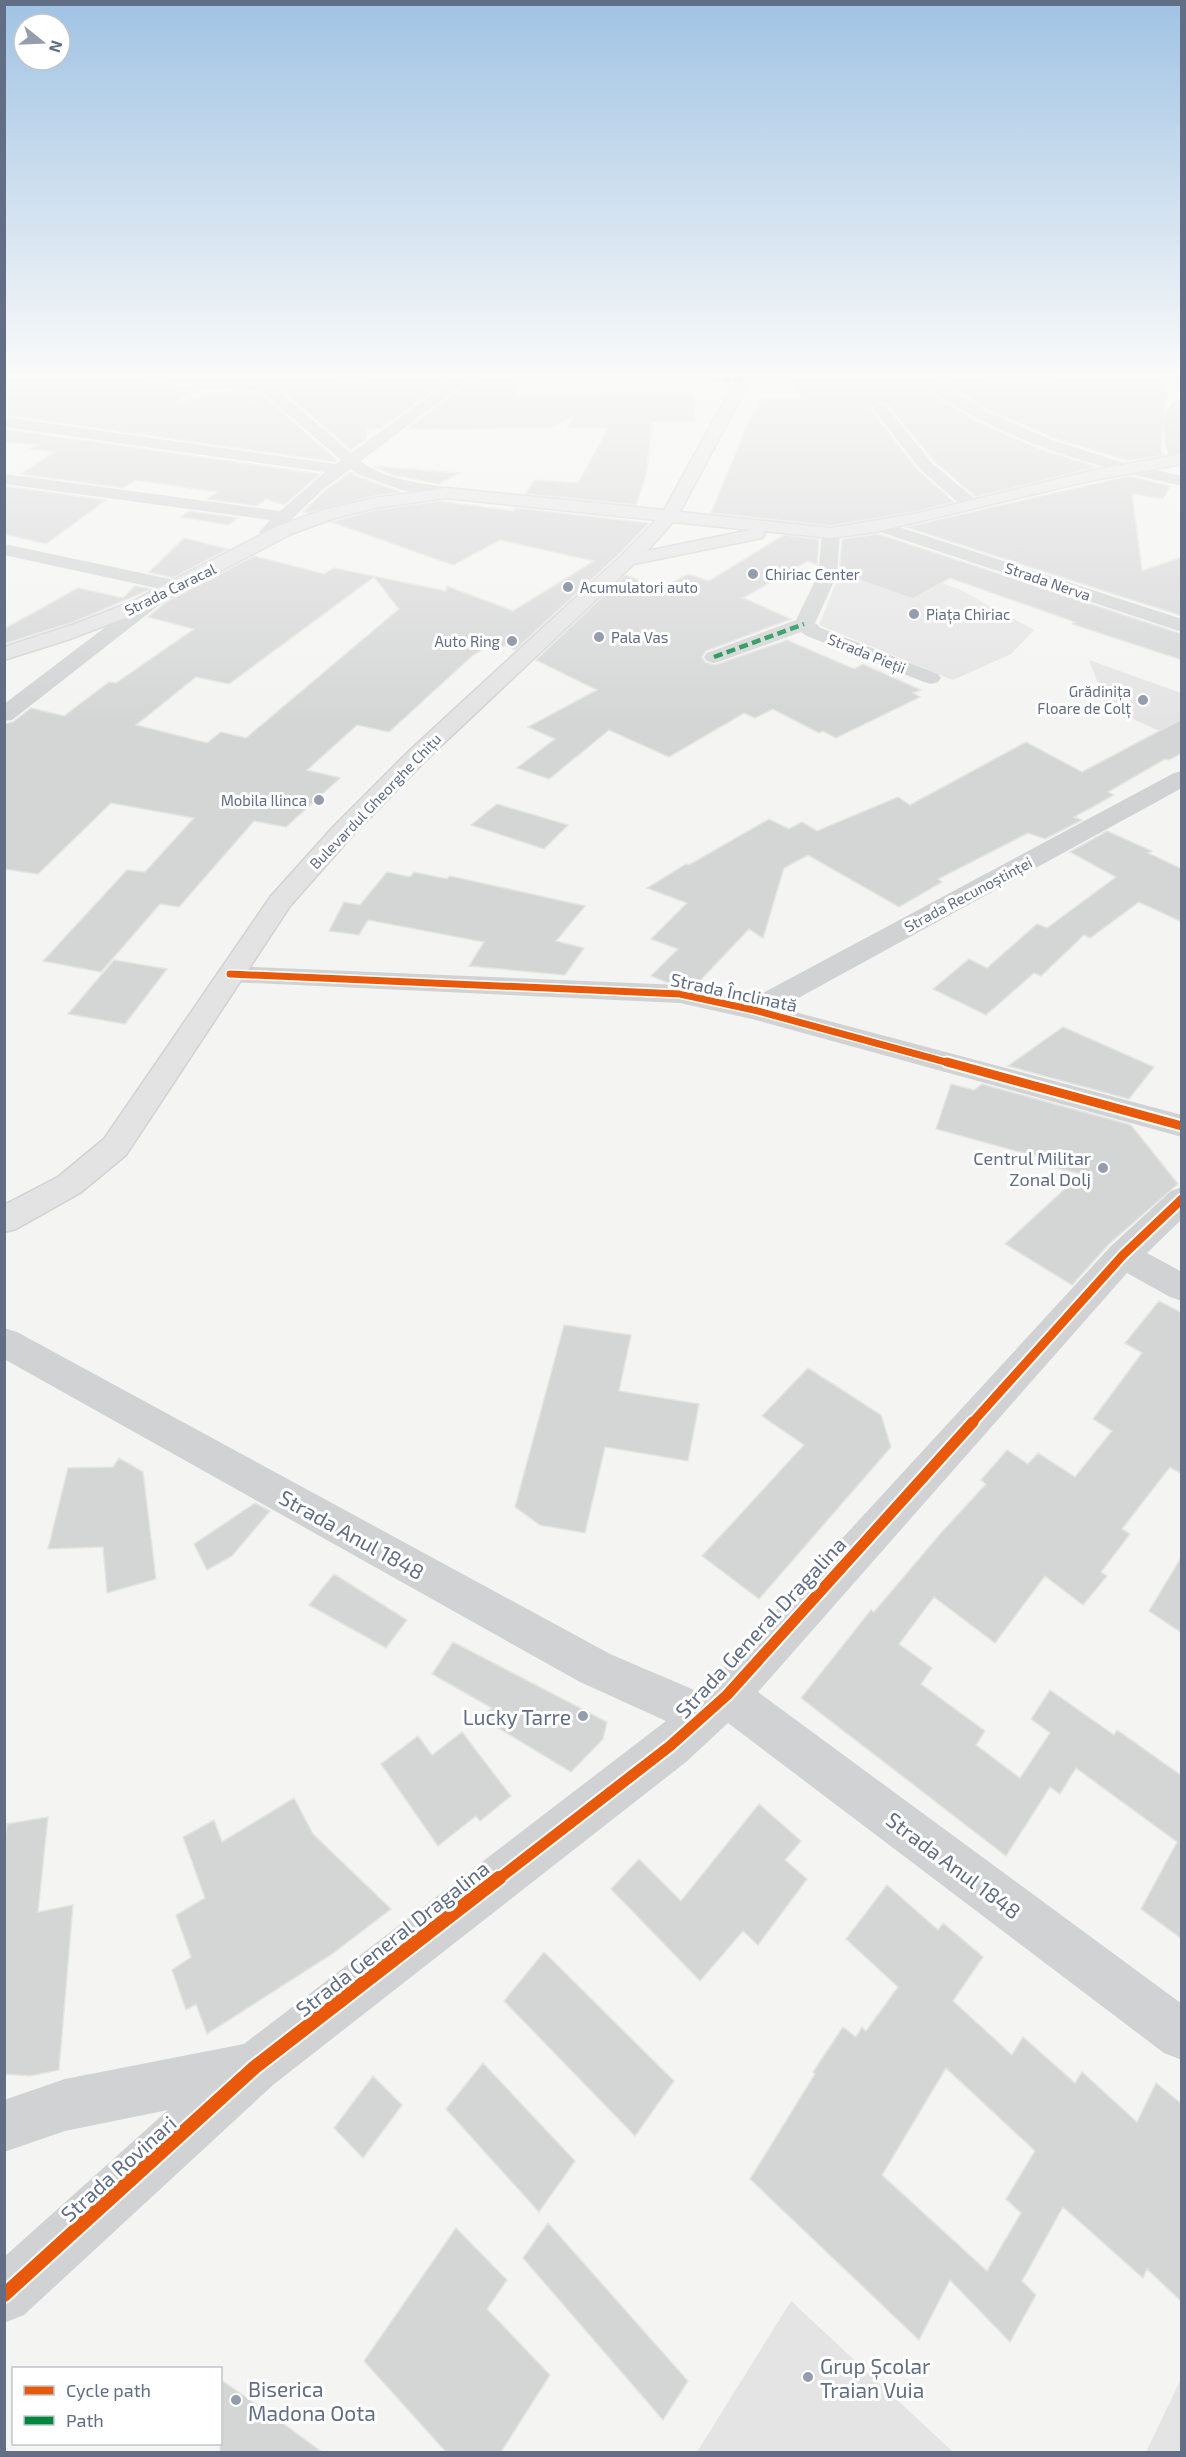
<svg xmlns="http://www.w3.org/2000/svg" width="1186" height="2457" viewBox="0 0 1186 2457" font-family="'Exo 2',sans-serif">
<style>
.built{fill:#e4e4e4}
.building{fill:#d4d5d5;stroke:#e4e4e2;stroke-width:1.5;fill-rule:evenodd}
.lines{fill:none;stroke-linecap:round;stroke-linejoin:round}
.major-casing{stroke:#d1d2d3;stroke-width:3}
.minor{fill:#d1d2d3;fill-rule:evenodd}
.major{fill:#e3e3e4;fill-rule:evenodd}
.quiet-far1{stroke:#00873e;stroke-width:4;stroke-dasharray:8 4;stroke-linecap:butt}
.quiet{stroke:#00873e;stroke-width:4.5;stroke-dasharray:9 4.5;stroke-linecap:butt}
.cycleway-far3-casing{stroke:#fff;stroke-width:10}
.cycleway-far2-casing{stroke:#fff;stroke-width:13}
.cycleway-far1-casing{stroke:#fff;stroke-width:15}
.cycleway-casing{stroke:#fff;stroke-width:18}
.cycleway-far3{stroke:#e8590c;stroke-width:7}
.cycleway-far2{stroke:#e8590c;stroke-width:9}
.cycleway-far1{stroke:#e8590c;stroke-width:11}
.cycleway{stroke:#e8590c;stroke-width:14}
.poi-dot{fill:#949dab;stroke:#fff;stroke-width:2}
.labels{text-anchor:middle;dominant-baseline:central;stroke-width:6;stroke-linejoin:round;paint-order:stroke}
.far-poi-label{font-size:15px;fill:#616e85;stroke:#fff;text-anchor:start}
.far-street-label{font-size:15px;fill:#616e85;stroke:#fff}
.street-label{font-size:18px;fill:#616e85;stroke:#fff}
.poi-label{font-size:18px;fill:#616e85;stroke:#fff;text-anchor:end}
.near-street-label{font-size:21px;fill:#616e85;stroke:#fff}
.near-poi-label{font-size:21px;fill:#616e85;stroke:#fff;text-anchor:start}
</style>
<rect width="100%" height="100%" fill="#f4f4f2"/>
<!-- built -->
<path class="built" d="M863 554 961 590 1034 630 1011 654 953 680 819 625 841 570Z
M1089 660 1181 693V741L1107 707Z
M791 2301 953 2452H697Z
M1181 2379V2452H1146Z"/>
<!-- building -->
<path class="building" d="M4 378H141L150 384 193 388 177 402 229 391 260 393 337 460 335 462 4 415Z
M285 378 362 384 370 378H417L445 382 380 429H367L366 439 351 450 271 381Z
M791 378H914L934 396 982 424 1037 448 1097 467 976 497 934 461 888 405 880 402 872 407 871 410 918 470 954 502 919 511 831 526 711 513 754 409H758L761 398 801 399Z
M938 378H988V383L1056 385 1057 378H1165L1166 393 1161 450 1164 455 1129 461 1053 438 987 409Z
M478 381 518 382 514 396 601 397 602 393 694 394 695 422H652L646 475 636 505 525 494 534 480 578 483 608 428H567L575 416 549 428 407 429 467 384 477 385Z
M4 429 320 474 284 505 266 499 256 506 207 499 217 492 136 480 123 488 20 474 55 452 30 449 37 445 4 442Z
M373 466 459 473 439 484 393 475Z
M351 472 356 476 401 492 375 496 307 513 303 512 322 493Z
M1129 476 1170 486 1163 499 1132 494 1142 571 1182 557V616L906 527Z
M4 486 106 500 46 544 4 534Z
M439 501 513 511 516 508 649 523 619 554 515 650 505 645 498 650 488 646 472 656 389 732 357 725 307 770 340 778 286 827 254 821 179 907 160 904 101 972 43 961 127 870 145 872 194 818 111 803 38 874 4 869V724L13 722 31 708 64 716 109 682 116 683 194 629 148 617 166 602 254 556 324 574 334 568 446 591 447 586 513 611 594 561 500 540 453 565 331 522 375 510ZM374 577 399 609 246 738 221 732 207 743 136 725 196 677 229 684Z
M189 511 238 518 228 525 181 517Z
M878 534 1182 634V660L1072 624 1075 622 950 578 913 599 839 573 842 539Z
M784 535 819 539 817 565 808 561 743 598 791 619 706 651 702 657 705 662 715 665 787 640 854 669 863 664 874 669 921 690 913 693 920 697 836 738 823 731 819 733 773 709 755 718 744 713 669 757 609 730 549 779 517 768 555 739 528 727 597 690 536 660 625 575 662 588 688 574 709 581Z
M184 538 228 549 173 578 149 572Z
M135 586 151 589 74 622 4 644V629L78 588 123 598Z
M1182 719V753L1169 760 1165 759 1108 792 1114 795 1074 817 1082 820 1045 839 1028 833 938 879 942 882 899 907 808 855 784 868 763 938 749 929 695 986 666 982 651 976 678 949 651 939 687 903 647 888 686 864 689 865 769 819 789 829 802 822 817 831 898 797 910 805 1026 742 1082 772Z
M497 804 568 825 544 849 471 825Z
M1107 831 1152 851 1148 853 1182 869V922L1139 902 1090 938 1084 935 1041 976 1034 973 986 1015 933 989 969 959 987 968 1037 924 1047 928 1116 877 1070 852Z
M387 872 410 877 414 872 447 879 450 876 585 906 556 941 584 948 565 975 469 966 484 942 368 920 359 935 329 931 344 902 360 905Z
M114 960 167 969 125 1024 68 1014Z
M1063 1027 1154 1067 1129 1099 1008 1066Z
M951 1084 974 1090 982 1084 1131 1125 1178 1184 1109 1244 1072 1285 1005 1244 1081 1174 1056 1168 1060 1163 936 1129Z
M1159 1301 1182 1313V1474L1170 1467 1122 1529 1130 1534 1101 1572 1107 1576 1083 1605 1045 1576 995 1643 934 1597 899 1644 932 1668 921 1684 985 1731 976 1745 1020 1778 1050 1733 1031 1719 1050 1690 1114 1735 1117 1730 1182 1776V1939L1141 1909 1177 1842 1076 1768 1060 1794 1050 1787 1006 1856 801 1698 871 1610 874 1612 941 1533 986 1484 981 1480 1007 1450 1028 1464 1038 1453 1075 1477 1112 1431 1093 1419 1142 1353 1125 1343Z
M564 1325 631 1335 619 1391 699 1404 688 1461 605 1447 585 1533 540 1525 515 1507Z
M808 1368 881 1415 891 1447 759 1599 702 1556 804 1445 762 1416Z
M119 1458 143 1472 156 1579 107 1593 103 1547 48 1549 68 1468 113 1467Z
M255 1503 270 1511 232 1556 207 1570 194 1544Z
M1182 1556V1633L1149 1611Z
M334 1574 407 1620 386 1648 309 1605Z
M453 1642 607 1722 603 1739 571 1772 480 1717 492 1708 432 1674Z
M462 1732 511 1796 480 1821 476 1816 438 1846 381 1764 418 1736 432 1755Z
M294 1798 313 1834 391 1909 332 1954 207 2034 196 2004 186 2010 172 1970 191 1957 176 1915 205 1898 183 1837 214 1820 222 1842Z
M759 1804 801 1841 785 1860 807 1879 758 1945 743 1931 700 1981 611 1889 639 1859 681 1901Z
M48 1817 38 1912 73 1905 59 2070 30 2076 4 2074V1847L7 1824Z
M887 1885 938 1930 943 1923 983 1957 953 2001 1012 2055 1023 2037 1075 2083 1082 2072 1137 2122 1156 2083 1182 2104V2302L1147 2269 1143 2278 1063 2207 1022 2281 1036 2295 1010 2342 950 2280 919 2340 750 2179 815 2074 813 2072 843 2027 856 2037 862 2027 866 2031 898 1987 846 1939ZM946 2068 1035 2151 1006 2199 1021 2213 987 2271 882 2175Z
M544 1952 674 2081 635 2136 504 2001Z
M483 2063 575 2161 539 2212 446 2109Z
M373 2076 402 2105 363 2158 334 2128Z
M548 2223 688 2381 663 2420 523 2258Z
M456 2228 507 2280 487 2309 550 2375 501 2452H446L364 2361Z
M220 2379 281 2422 322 2452H220Z"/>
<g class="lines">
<!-- major casing -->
<g class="major-casing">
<path id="major" d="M737 378H751L680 512 831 528 919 513 1094 470 1182 454V464L1094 480 875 532 831 538 763 531 765 534 762 538 634 564 426 760 352 836 290 906 126 1155 80 1193 16 1229 4 1232V1205L58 1177 104 1139 271 896 334 826 410 750 621 556 656 520 446 498 375 508 335 518 291 534 146 610 70 639 4 660V647L75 624 133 601 278 526 323 510 375 498 446 488 664 510ZM673 522 750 530 647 551Z"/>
</g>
<!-- minor -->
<path class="minor" d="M143 378H211L250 381 248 378H264L351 453 454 378H471L361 461C385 481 423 482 452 489L454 493 452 497 446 498 402 490 357 474 351 469 321 491 274 536H262L259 532 270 520 4 484 5 474 280 511 325 472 4 427V417L336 464 341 460 261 391 150 382Z
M704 378H749L750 380C743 388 712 385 704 378Z
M916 378H933L986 411 1052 440 1121 462 1182 476V486C1104 469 1026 448 957 407 943 400 926 390 916 378Z
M1182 397 1180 414 1182 463 1172 462C1162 446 1157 403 1182 397Z
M881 404 886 406 932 463 976 500 979 504 976 508H964L920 469 873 409Z
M880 521 1182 619V632L874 530 871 526 874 522Z
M831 528 837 529 840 533 837 575 815 623 821 628 938 674 941 678 938 682 931 684 924 682 807 636 801 632 721 661 714 663 707 661 704 657 707 653 796 620 818 575 822 533 825 529Z
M4 544 179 581 186 583 188 587 186 591 179 593 4 555Z
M156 592 163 594 166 598 163 602 12 720 4 721V704L149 594Z
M1182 771V788L780 1008 1182 1115V1137L752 1019 680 1003 230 982 220 980 216 974 220 968 230 966 680 985 750 1000 1174 773Z
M1182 1187V1219L1147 1253 1182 1272V1301L1170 1297 1127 1273 758 1692 1182 2004V2060L1164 2053 728 1723 686 1762 273 2085 24 2315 4 2323V2257L168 2110 65 2131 4 2152V2100L65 2079 244 2044 666 1721 580 1682 4 1359V1328L17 1332 610 1654 699 1692 712 1680 1111 1246 1171 1191Z"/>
<!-- major -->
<use href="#major" class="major"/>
<!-- quiet-far1 -->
<path class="quiet-far1" d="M711 378 743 380"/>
<!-- quiet -->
<path class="quiet" d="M714 657 804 624"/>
<!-- cycleway-far3 casing -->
<g class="cycleway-far3-casing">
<path id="cycleway-far3" d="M230 974 680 994 754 1010 953 1064"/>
</g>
<!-- cycleway-far2 casing -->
<g class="cycleway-far2-casing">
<path id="cycleway-far2" d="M947 1062 1182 1126
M971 1424 1123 1255 1182 1199"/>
</g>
<!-- cycleway-far1 casing -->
<g class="cycleway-far1-casing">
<path id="cycleway-far1" d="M497 1880 670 1746 727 1695 973 1422"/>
</g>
<!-- cycleway casing -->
<g class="cycleway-casing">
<path id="cycleway" d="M4 2295 255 2067 499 1878"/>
</g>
<!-- cycleway-far3 -->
<use href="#cycleway-far3" class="cycleway-far3"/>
<!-- cycleway-far2 -->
<use href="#cycleway-far2" class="cycleway-far2"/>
<!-- cycleway-far1 -->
<use href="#cycleway-far1" class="cycleway-far1"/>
<!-- cycleway -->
<use href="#cycleway" class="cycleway"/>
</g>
<!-- sky -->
<linearGradient id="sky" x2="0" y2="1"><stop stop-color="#a0c3e4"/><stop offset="0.52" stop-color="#fafaf9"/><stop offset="1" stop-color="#fafaf9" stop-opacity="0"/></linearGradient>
<rect width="1186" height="722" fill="url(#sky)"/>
<!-- markers -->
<g class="poi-dot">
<circle cx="753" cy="574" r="6"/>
<circle cx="568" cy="587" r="6"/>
<circle cx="914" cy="614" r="6"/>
<circle cx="599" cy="637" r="6"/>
<circle cx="512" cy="641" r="6"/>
<circle cx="1143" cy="700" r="6"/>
<circle cx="319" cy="800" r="6"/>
<circle cx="1103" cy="1168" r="6"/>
<circle cx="583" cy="1716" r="6"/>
<circle cx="808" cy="2377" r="6"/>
<circle cx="236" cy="2400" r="6"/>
</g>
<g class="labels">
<!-- far-poi labels -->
<g class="far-poi-label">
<text x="765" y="574">Chiriac Center</text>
<text x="580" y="587">Acumulatori auto</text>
<text x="926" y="614">Piața Chiriac</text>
<text x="611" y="637">Pala Vas</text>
<text x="500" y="641" text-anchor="end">Auto Ring</text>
<text x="1131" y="691" text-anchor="end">Grădinița<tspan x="1131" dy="17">Floare de Colț</tspan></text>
<text x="307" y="800" text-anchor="end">Mobila Ilinca</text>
</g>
<!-- far-street labels -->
<g class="far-street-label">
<text transform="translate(1048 581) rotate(19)">Strada Nerva</text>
<text transform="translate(170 589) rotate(-26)">Strada Caracal</text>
<text transform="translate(867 653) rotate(22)">Strada Pieții</text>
<text transform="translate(375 801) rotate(-46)">Bulevardul Gheorghe Chițu</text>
<text transform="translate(968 894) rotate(-28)">Strada Recunoștinței</text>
</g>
<!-- street labels -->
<g class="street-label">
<text transform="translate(734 992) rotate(12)">Strada Înclinată</text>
</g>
<!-- poi labels -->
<g class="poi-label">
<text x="1091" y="1158">Centrul Militar<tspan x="1091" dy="21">Zonal Dolj</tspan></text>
</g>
<!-- near-street labels -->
<g class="near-street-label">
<text transform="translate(352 1534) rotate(29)">Strada Anul 1848</text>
<text transform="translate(760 1627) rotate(-47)">Strada General Dragalina</text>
<text transform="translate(954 1865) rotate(37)">Strada Anul 1848</text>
<text transform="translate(392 1938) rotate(-38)">Strada General Dragalina</text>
<text transform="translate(118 2168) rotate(-42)">Strada Rovinari</text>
</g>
<!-- near-poi labels -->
<g class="near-poi-label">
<text x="571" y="1716" text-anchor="end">Lucky Tarre</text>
<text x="820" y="2365">Grup Școlar<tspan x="820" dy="24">Traian Vuia</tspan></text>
<text x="248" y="2388">Biserica<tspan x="248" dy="24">Madona Oota</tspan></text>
</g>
</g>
<!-- border -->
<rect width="1186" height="2457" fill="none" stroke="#616e85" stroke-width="12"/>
<!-- legend -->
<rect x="12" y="2367" width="210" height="78" fill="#ffffff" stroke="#c0c5ce" stroke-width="1.5"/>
<rect x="24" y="2386" width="30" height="9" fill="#e8590c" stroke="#c0c5ce" stroke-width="1.5"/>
<text x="66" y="2397" font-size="18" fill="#616e85">Cycle path</text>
<rect x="24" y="2416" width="30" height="9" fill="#00873e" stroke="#c0c5ce" stroke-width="1.5"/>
<text x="66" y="2427" font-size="18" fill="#616e85">Path</text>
<!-- north arrow -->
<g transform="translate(42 42) rotate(108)"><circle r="28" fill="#ffffff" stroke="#c0c5ce" stroke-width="1.5"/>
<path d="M0-4.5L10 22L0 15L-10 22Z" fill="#949dab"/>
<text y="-9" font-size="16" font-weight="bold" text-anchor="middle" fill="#616e85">N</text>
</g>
</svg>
